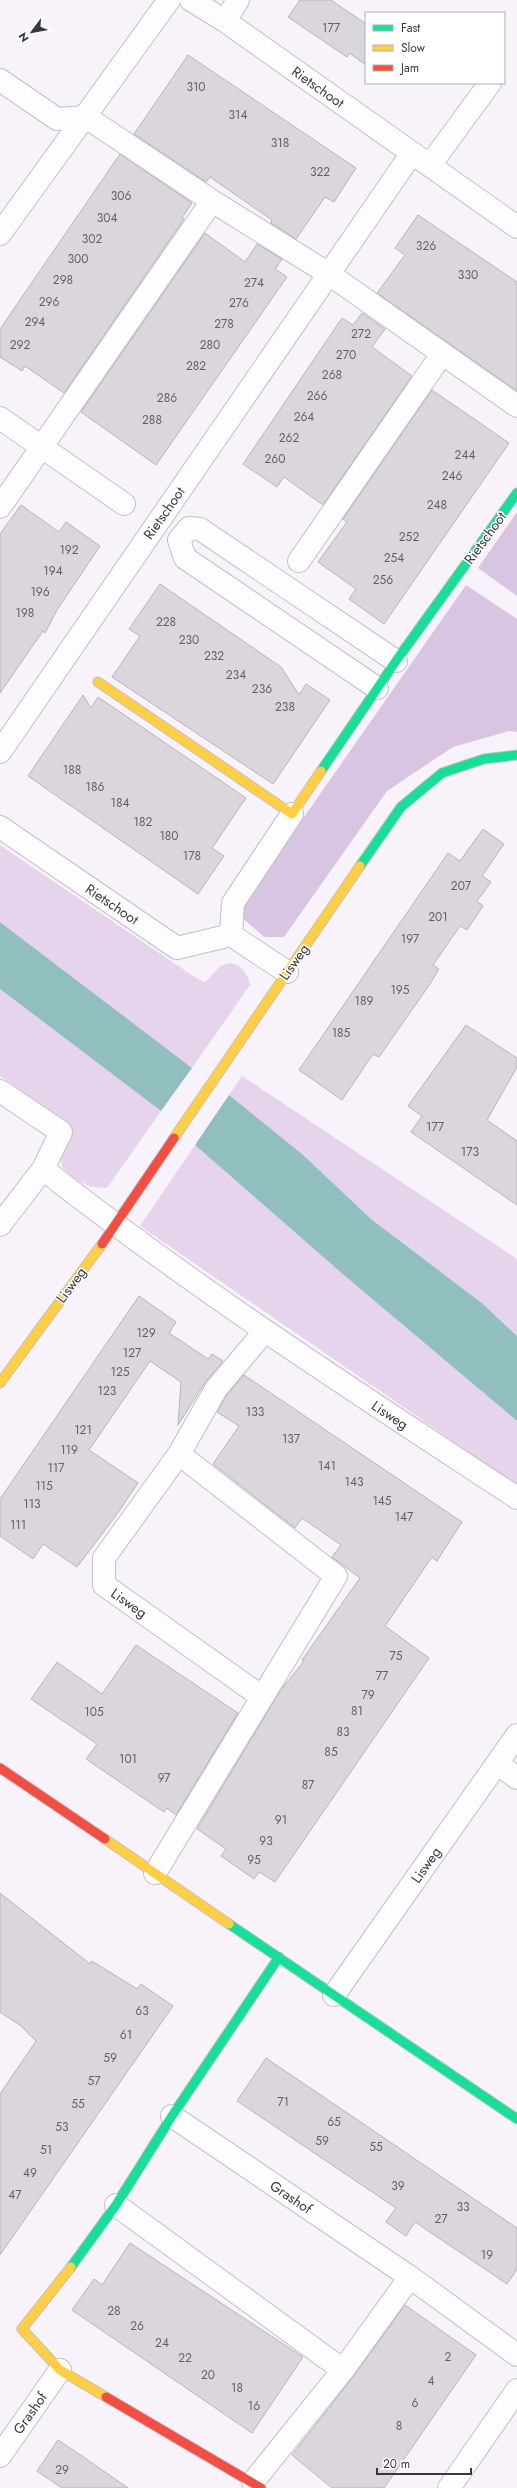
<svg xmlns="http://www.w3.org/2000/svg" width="517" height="2488" viewBox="0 0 517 2488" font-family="Jost,sans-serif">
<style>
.green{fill:#e5d4ec}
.forest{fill:#d8c5e1}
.water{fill:#91bebe}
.building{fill:#dbd6dd;stroke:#b8b3ba}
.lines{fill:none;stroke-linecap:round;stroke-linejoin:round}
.street-casing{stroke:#c4bfc6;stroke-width:24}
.fast-casing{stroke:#c4bfc6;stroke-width:11}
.slow-casing{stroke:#c4bfc6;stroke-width:11}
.jam-casing{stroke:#c4bfc6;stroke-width:11}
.street{stroke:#fefdfe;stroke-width:22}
.fast{stroke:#16e098;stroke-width:9}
.slow{stroke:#ffcf43;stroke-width:9}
.jam{stroke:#f24e42;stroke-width:9}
.labels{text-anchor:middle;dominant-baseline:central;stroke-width:3;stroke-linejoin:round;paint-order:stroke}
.number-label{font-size:12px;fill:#635e65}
.street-label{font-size:14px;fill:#3b363d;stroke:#fff}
</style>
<rect width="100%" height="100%" fill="#f8f2fa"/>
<!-- green -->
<path class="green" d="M0 845 193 976 204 982C211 978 215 970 221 966 236 957 248 972 250 985L192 1068 0 922Z
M0 989 161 1111 107 1188 91 1187 73 1178 62 1167 60 1151 70 1124 0 1076Z
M242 1076 517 1259V1336L483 1304 371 1219 302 1154 229 1095Z
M195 1145 345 1276 517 1421V1485L140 1226Z"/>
<!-- forest -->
<path class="forest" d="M517 512V596L478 568Z
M466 585 517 619V732L509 731 453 747 387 791 284 937H264L237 913Z"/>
<!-- water -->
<path class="water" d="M0 922 192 1068 161 1111 0 989Z
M229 1095 302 1154 371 1219 483 1304 517 1336V1421L345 1276 195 1145Z"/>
<!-- building -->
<path class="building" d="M300 0H331L366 24V65L349 53 347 57 288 17Z
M188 55 356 168 334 202 325 197 296 239 271 223 272 220 210 177 206 182 134 134Z
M120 154 192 203 182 218 184 219 64 393 25 366 22 371 0 357V329Z
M418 215 517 282V391L377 293 405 255 395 248Z
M205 233 245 262 257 244 282 259 275 269 287 277 156 465 81 412Z
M362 313 385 329 372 347 412 376 323 505 284 477 277 487 243 464 342 318 353 325Z
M432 390 509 443 384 624 349 599 356 589 318 562 347 522 343 519Z
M21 505 59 532 66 522 100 546 57 610 45 633 43 631 0 693V534Z
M160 584 281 667 299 695 306 684 330 700 273 784 112 677 140 636 129 629Z
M83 695 91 708 98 697 246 798 212 848 224 856 198 894 28 776Z
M483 829 504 844 482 876 491 882 477 901 483 906 467 930 460 926 433 965 439 969 430 984 379 1057 373 1054 342 1100 299 1070 448 853 460 861Z
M466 1025 517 1058V1067L487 1120 517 1141V1205L411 1132 422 1116 408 1106Z
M139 1296 176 1322 169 1333 208 1359 212 1354 223 1361 206 1381 178 1425 181 1382 150 1361 89 1450 138 1483 115 1517 77 1567 43 1544 33 1559 0 1536V1499Z
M244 1375 462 1522 437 1561 432 1557 385 1626 429 1658 275 1882 259 1872 254 1879 221 1856 226 1849 197 1829 280 1691 304 1661 302 1660 360 1578 332 1557 341 1545 302 1518 295 1528 213 1464 239 1426 217 1412 226 1396Z
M136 1645 238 1713 176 1815 167 1808 164 1812 86 1759 97 1744 31 1699 57 1662 102 1694Z
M0 1893 90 1964 92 1961 137 1989 141 1984 173 2006 0 2255V2094L36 2041 20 2025 0 2012Z
M266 2058 517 2228V2269L507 2284 415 2222 406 2236 386 2222 396 2208 237 2101Z
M130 2243 303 2357 252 2433 72 2310 94 2279 102 2285Z
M405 2305 476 2355 384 2488H332L292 2455 353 2377Z
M58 2440 82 2456 128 2488H62L37 2471Z"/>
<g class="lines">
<!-- street casing -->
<g class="street-casing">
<path id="street" d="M191 0 225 21 517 227
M225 21 238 0
M0 80 57 119 86 117 212 201 329 274 517 406
M430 165 490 83
M0 234 169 0
M0 418 124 504
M0 507 212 201
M299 561 442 354
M377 688 185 558 179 540 189 528 200 529 396 661
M0 752 412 153
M0 827 177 948 231 935 287 972
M231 935 233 903 292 814
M0 1091 61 1132 43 1169 0 1225
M43 1169C194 1288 356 1392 517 1498
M262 1697 104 1585V1558L179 1454 216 1389 264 1332
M498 1764 517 1778
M155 1873 336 1576 179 1454
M334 1995 517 1735
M172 2116 410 2277 517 2355
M116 2205 343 2370 253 2482
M343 2370 410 2277
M0 2456 60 2370
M449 2488 517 2390"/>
</g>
<!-- fast casing -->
<g class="fast-casing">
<path id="fast" d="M321 771 396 661 517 493
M360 866 401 807 442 773 484 759 517 755
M229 1924 517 2119
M71 2267 116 2205 172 2116 279 1957"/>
</g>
<!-- slow casing -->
<g class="slow-casing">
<path id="slow" d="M98 682 292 814 321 771
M174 1138 360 866
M0 1383 102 1244
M105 1839 229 1924
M71 2267 22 2329 60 2370 106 2397"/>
</g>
<!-- jam casing -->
<g class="jam-casing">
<path id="jam" d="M102 1244 174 1138
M0 1768 105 1839
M106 2397 261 2488"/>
</g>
<!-- street -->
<use href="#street" class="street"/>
<!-- fast -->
<use href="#fast" class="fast"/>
<!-- slow -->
<use href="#slow" class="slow"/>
<!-- jam -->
<use href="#jam" class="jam"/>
</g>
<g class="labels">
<!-- number labels -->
<g class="number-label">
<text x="331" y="28">177</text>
<text x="196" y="87">310</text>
<text x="238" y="115">314</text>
<text x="280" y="143">318</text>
<text x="320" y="172">322</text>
<text x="121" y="196">306</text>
<text x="107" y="218">304</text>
<text x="92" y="239">302</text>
<text x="426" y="246">326</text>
<text x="78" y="259">300</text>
<text x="468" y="275">330</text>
<text x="63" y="280">298</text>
<text x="254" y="283">274</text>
<text x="49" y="302">296</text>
<text x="239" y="303">276</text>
<text x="35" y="322">294</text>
<text x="224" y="324">278</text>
<text x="361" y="334">272</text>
<text x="20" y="345">292</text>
<text x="210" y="345">280</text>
<text x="346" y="355">270</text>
<text x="196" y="366">282</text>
<text x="332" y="375">268</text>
<text x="317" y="396">266</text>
<text x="167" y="398">286</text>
<text x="304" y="417">264</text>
<text x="152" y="420">288</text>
<text x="289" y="438">262</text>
<text x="465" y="455">244</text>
<text x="275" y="459">260</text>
<text x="452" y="476">246</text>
<text x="437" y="505">248</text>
<text x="409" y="537">252</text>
<text x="69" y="550">192</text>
<text x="394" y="558">254</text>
<text x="53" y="571">194</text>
<text x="383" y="580">256</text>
<text x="40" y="592">196</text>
<text x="25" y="613">198</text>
<text x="166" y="622">228</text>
<text x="189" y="640">230</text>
<text x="214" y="656">232</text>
<text x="236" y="675">234</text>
<text x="262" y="689">236</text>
<text x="285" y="707">238</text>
<text x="72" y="770">188</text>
<text x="95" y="787">186</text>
<text x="120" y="803">184</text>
<text x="143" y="822">182</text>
<text x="169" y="836">180</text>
<text x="192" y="856">178</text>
<text x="461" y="886">207</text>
<text x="438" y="917">201</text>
<text x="410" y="939">197</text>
<text x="400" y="990">195</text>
<text x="364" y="1001">189</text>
<text x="341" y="1033">185</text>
<text x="435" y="1127">177</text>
<text x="470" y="1152">173</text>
<text x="146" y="1333">129</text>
<text x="132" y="1353">127</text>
<text x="120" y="1372">125</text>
<text x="107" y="1391">123</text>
<text x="255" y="1412">133</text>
<text x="83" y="1430">121</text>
<text x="291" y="1439">137</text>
<text x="69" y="1450">119</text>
<text x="327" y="1466">141</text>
<text x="56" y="1468">117</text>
<text x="354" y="1482">143</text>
<text x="44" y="1486">115</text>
<text x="382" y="1501">145</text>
<text x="32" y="1504">113</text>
<text x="404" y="1517">147</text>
<text x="18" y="1525">111</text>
<text x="396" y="1656">75</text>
<text x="382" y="1676">77</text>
<text x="368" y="1695">79</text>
<text x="357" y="1711">81</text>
<text x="94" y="1712">105</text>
<text x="343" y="1732">83</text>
<text x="331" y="1752">85</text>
<text x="128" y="1759">101</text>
<text x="164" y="1778">97</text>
<text x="308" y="1785">87</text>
<text x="281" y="1820">91</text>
<text x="266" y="1841">93</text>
<text x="254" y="1860">95</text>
<text x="142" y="2011">63</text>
<text x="126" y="2035">61</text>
<text x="110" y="2058">59</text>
<text x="94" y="2081">57</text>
<text x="283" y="2102">71</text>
<text x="78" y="2104">55</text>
<text x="334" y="2122">65</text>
<text x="62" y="2127">53</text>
<text x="322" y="2141">59</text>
<text x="376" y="2147">55</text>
<text x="46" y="2150">51</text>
<text x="30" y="2173">49</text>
<text x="398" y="2186">39</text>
<text x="15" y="2195">47</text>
<text x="463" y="2207">33</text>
<text x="441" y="2219">27</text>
<text x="487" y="2255">19</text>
<text x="114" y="2311">28</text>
<text x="137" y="2326">26</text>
<text x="162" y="2343">24</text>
<text x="448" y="2357">2</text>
<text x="185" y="2358">22</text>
<text x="208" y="2375">20</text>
<text x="431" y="2381">4</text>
<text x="237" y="2388">18</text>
<text x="415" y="2403">6</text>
<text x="254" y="2406">16</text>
<text x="399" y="2426">8</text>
<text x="62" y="2470">29</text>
</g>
<!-- street labels -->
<g class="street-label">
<text transform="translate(318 87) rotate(35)">Rietschoot</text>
<text transform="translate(164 513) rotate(-55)">Rietschoot</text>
<text transform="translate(485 538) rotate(-54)">Rietschoot</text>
<text transform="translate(112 904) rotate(34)">Rietschoot</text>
<text transform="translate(294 962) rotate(-55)">Lisweg</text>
<text transform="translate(71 1285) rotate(-54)">Lisweg</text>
<text transform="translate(390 1415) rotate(33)">Lisweg</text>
<text transform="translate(129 1603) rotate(35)">Lisweg</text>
<text transform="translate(426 1865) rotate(-55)">Lisweg</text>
<text transform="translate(291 2197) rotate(34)">Grashof</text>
<text transform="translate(30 2413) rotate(-55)">Grashof</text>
</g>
</g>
<!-- legend -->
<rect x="365" y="12" width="140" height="72" fill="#ffffff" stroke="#b1afb1"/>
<rect x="373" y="25" width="20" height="6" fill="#16e098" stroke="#b1afb1"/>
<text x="401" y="32" font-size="12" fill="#3b363d">Fast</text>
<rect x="373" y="45" width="20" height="6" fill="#ffcf43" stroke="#b1afb1"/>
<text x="401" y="52" font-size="12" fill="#3b363d">Slow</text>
<rect x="373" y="65" width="20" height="6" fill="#f24e42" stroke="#b1afb1"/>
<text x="401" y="72" font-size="12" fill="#3b363d">Jam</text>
<!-- north arrow -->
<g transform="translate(32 32) rotate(238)" stroke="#ffffff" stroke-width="3" paint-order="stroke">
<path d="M0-3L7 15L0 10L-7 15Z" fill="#3b363d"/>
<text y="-6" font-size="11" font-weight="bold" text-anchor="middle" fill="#3b363d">N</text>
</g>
<!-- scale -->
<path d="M377 2468v6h94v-6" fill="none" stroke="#3b363d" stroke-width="2"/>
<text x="383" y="2468" font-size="12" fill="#3b363d" stroke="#ffffff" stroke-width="3" paint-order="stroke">20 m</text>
</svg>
